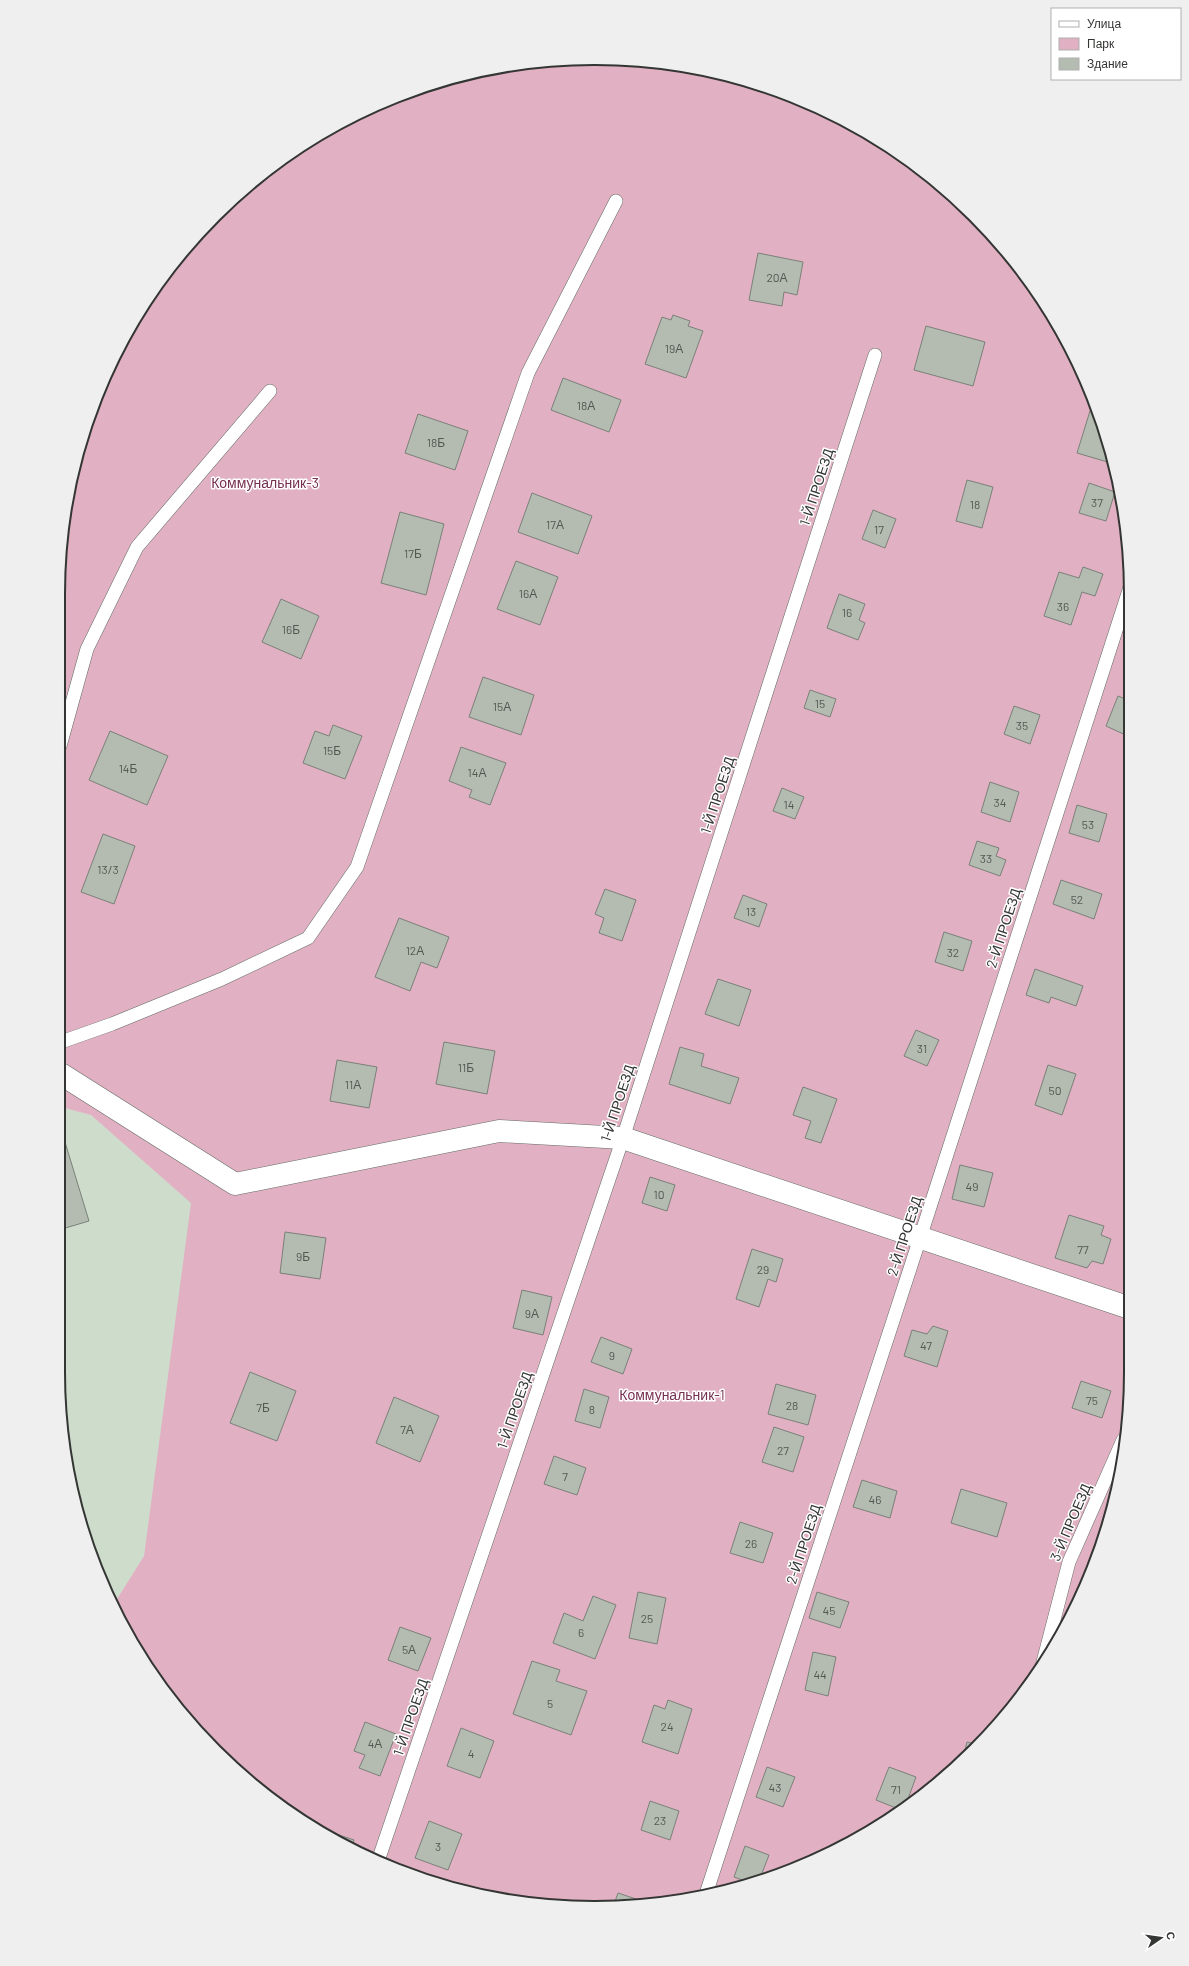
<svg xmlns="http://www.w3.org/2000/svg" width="1189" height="1966" viewBox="0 0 1189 1966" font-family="Barlow,sans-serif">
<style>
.built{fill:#cedccc}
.green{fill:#e1b0c2}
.building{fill:#b4bcb2;stroke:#7a8179}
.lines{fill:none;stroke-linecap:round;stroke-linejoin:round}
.lane-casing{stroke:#646c63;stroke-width:14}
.street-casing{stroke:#646c63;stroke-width:23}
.lane{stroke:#fff;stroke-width:13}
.street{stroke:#fff;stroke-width:22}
.labels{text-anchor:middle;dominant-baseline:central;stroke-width:3;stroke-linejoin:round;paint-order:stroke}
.number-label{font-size:12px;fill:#535853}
.park-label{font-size:14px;fill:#76304f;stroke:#fff}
.street-label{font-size:14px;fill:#333633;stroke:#fff}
.rim{fill:none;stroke:#333633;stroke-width:2}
</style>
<rect width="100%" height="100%" fill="#dde5dc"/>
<!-- built -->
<path class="built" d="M61 1107 91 1115 192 1203 144 1556 112 1607 86 1544 63 1442Z"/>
<!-- green -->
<path class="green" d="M595 58 699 68 800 99 893 149 998 241 1059 326 1103 422 1130 559V1407L1102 1544 1040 1670 974 1751 921 1797 832 1853 767 1880 665 1903 594 1908 524 1903 422 1880 296 1817 215 1751 169 1698 112 1607 144 1556 191 1203 91 1115 61 1107 59 559 87 422 149 296 215 215 297 148 389 99 490 68Z"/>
<!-- building -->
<path class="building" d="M758 253 803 262 797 295 784 292 782 306 749 300Z
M673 315 690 321 688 326 703 331 686 378 645 364 662 317 671 320Z
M926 326 985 342 973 386 914 370Z
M563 378 621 400 609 432 551 410Z
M1090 411 1099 413 1103 422 1111 463 1077 453Z
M418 414 468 431 455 470 405 453Z
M967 480 993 487 982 528 956 521Z
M1089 483 1115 492 1106 521 1079 513Z
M532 493 592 516 578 554 518 532Z
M873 510 896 519 885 548 862 539Z
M400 512 444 524 426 595 381 583Z
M516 561 558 577 540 625 497 609Z
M1083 567 1103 574 1095 596 1082 592 1071 625 1044 616 1059 572 1079 578Z
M839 594 865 604 859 620 865 623 858 640 827 628Z
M281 599 319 616 301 659 262 642Z
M1130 651V665L1125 664Z
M483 677 534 695 521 735 469 717Z
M810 690 836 699 830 717 804 708Z
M1118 696 1130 701V737L1106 726Z
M1014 706 1040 715 1030 744 1004 734Z
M333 725 362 736 345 779 303 763 315 731 329 736Z
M110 731 168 756 147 805 89 780Z
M461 747 506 763 490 805 469 797 472 790 449 781Z
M990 782 1019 792 1010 822 981 812Z
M782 788 804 797 795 819 773 811Z
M1077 805 1107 814 1099 842 1069 833Z
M103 834 135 846 114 904 81 892Z
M977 841 999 848 996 856 1006 860 1000 876 969 865Z
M1061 880 1102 894 1094 919 1053 904Z
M605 889 636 900 622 941 599 933 604 918 595 914Z
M743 895 767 904 759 927 734 918Z
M399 918 449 937 437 968 421 962 410 991 375 977Z
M944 932 972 941 963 971 935 962Z
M1035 969 1083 986 1076 1006 1051 997 1049 1003 1026 995Z
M718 979 751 990 739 1026 705 1014Z
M916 1030 939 1040 927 1066 904 1056Z
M444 1042 495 1051 487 1094 436 1084Z
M680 1047 704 1054 701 1066 739 1078 730 1104 669 1084Z
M337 1060 377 1067 369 1108 330 1101Z
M1048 1065 1076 1074 1062 1115 1035 1105Z
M803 1087 837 1099 821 1143 805 1138 811 1121 793 1115Z
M61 1129 89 1221 62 1229Z
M960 1165 993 1173 984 1207 952 1199Z
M650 1177 675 1185 667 1211 642 1203Z
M1069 1215 1104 1226 1101 1235 1111 1239 1103 1264 1092 1261 1087 1268 1055 1258Z
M285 1232 326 1238 320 1279 280 1273Z
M752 1249 783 1259 776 1282 768 1279 759 1307 736 1299Z
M522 1290 552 1297 543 1335 513 1328Z
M933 1326 948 1331 937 1367 904 1356 912 1330 927 1334Z
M601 1337 632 1349 623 1374 591 1362Z
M250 1372 296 1391 277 1441 230 1423Z
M1081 1381 1111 1391 1102 1418 1072 1408Z
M776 1384 816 1395 808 1425 768 1414Z
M584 1389 609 1397 600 1428 575 1421Z
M394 1397 439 1416 420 1462 376 1443Z
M774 1427 804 1437 793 1472 762 1462Z
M554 1456 586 1468 577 1495 544 1484Z
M862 1480 897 1491 890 1518 853 1507Z
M961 1489 1007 1503 997 1537 951 1523Z
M740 1522 773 1533 763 1563 730 1553Z
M638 1592 666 1598 657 1644 629 1638Z
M817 1592 849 1602 840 1628 809 1618Z
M593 1596 616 1605 595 1659 553 1643 564 1613 583 1621Z
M400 1627 431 1638 418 1671 388 1660Z
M813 1652 836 1657 828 1696 805 1690Z
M532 1661 560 1670 556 1681 587 1691 571 1735 513 1714Z
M668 1700 692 1709 678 1754 642 1742 654 1705 665 1709Z
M365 1722 396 1734 380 1776 359 1768 365 1755 354 1751Z
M461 1728 494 1741 480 1778 447 1766Z
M967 1742 978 1745 962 1762Z
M767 1767 795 1777 783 1807 756 1797Z
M889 1767 916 1777 905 1807 901 1810 876 1800Z
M650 1801 679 1811 670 1840 641 1830Z
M429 1821 462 1834 448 1870 415 1858Z
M324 1830 354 1840 352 1845 323 1831Z
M745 1846 769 1855 759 1881 750 1883 734 1877Z
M618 1893 645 1902 644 1905 613 1907Z"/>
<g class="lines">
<!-- lane casing -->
<g class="lane-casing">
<path id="lane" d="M60 746 87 649 137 547 270 391
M61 1042 112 1024 222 979 308 938 357 867 528 373 616 201
M1042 1666 1069 1562 1123 1440
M379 1858 623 1138 875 355
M706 1894 920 1238 1130 587"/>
</g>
<!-- street casing -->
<g class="street-casing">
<path id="street" d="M61 1074 235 1184 499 1131 623 1138 1130 1308"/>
</g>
<!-- lane -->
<use href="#lane" class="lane"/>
<!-- street -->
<use href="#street" class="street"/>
</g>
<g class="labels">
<!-- number labels -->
<g class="number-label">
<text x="777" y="277">20А</text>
<text x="674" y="348">19А</text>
<text x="586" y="405">18А</text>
<text x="436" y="442">18Б</text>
<text x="1097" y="502">37</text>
<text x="975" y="504">18</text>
<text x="555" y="524">17А</text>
<text x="879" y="529">17</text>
<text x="413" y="553">17Б</text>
<text x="528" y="593">16А</text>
<text x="1063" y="606">36</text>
<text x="847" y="612">16</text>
<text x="291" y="629">16Б</text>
<text x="820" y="703">15</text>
<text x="502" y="706">15А</text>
<text x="1022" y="725">35</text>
<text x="332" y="750">15Б</text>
<text x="128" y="768">14Б</text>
<text x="477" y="772">14А</text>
<text x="1000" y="802">34</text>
<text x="789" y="804">14</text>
<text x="1088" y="824">53</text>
<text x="986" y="858">33</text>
<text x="108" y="869">13/3</text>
<text x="1077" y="899">52</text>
<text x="751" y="911">13</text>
<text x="415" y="950">12А</text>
<text x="953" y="952">32</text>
<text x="922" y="1048">31</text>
<text x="466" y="1067">11Б</text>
<text x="353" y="1084">11А</text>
<text x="1055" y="1090">50</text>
<text x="972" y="1186">49</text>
<text x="659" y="1194">10</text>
<text x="1083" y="1249">77</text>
<text x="303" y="1256">9Б</text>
<text x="763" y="1269">29</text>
<text x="532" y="1313">9А</text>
<text x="926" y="1345">47</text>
<text x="612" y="1355">9</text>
<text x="1092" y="1400">75</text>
<text x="792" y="1405">28</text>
<text x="263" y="1407">7Б</text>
<text x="592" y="1409">8</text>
<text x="407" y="1429">7А</text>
<text x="783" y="1450">27</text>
<text x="565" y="1476">7</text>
<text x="875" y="1499">46</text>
<text x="751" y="1543">26</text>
<text x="829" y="1610">45</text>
<text x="647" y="1618">25</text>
<text x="581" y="1632">6</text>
<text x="409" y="1649">5А</text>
<text x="820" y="1674">44</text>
<text x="550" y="1703">5</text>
<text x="667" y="1726">24</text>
<text x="375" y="1743">4А</text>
<text x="471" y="1753">4</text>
<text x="775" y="1787">43</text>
<text x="896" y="1789">71</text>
<text x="660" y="1820">23</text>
<text x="438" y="1846">3</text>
</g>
<!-- park labels -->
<g class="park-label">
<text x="265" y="482">Коммунальник-3</text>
<text x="672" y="1394">Коммунальник-1</text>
</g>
<!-- street labels -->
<g class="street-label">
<text transform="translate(816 487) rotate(-72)">1-Й ПРОЕЗД</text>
<text transform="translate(717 795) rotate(-72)">1-Й ПРОЕЗД</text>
<text transform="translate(1003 928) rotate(-72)">2-Й ПРОЕЗД</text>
<text transform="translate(617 1103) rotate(-72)">1-Й ПРОЕЗД</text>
<text transform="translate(904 1236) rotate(-72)">2-Й ПРОЕЗД</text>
<text transform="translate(514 1410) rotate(-71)">1-Й ПРОЕЗД</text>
<text transform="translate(1070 1522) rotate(-67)">3-Й ПРОЕЗД</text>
<text transform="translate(803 1544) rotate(-72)">2-Й ПРОЕЗД</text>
<text transform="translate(410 1717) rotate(-71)">1-Й ПРОЕЗД</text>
</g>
</g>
<!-- crop -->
<path d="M0 0H1189V1966H0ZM594 65H595A529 529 0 0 1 1124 594V1372A529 529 0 0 1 595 1901H594A529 529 0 0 1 65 1372V594A529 529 0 0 1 594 65Z" fill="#efefef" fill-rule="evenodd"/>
<path class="rim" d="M594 65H595A529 529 0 0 1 1124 594V1372A529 529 0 0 1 595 1901H594A529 529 0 0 1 65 1372V594A529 529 0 0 1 594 65Z"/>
<!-- legend -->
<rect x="1051" y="8" width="130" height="72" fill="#ffffff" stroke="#adafad"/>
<rect x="1059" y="21" width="20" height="6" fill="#ffffff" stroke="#adafad"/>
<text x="1087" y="28" font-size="12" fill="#333633">Улица</text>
<rect x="1059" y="38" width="20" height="12" fill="#e1b0c2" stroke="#adafad"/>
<text x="1087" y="48" font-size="12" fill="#333633">Парк</text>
<rect x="1059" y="58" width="20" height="12" fill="#b4bcb2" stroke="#adafad"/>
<text x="1087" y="68" font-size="12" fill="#333633">Здание</text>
<!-- north arrow -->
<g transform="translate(1161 1938) rotate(77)" stroke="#ffffff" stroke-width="3" paint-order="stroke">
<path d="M0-3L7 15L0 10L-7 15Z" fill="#333633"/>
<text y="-6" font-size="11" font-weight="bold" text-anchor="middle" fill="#333633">С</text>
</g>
</svg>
